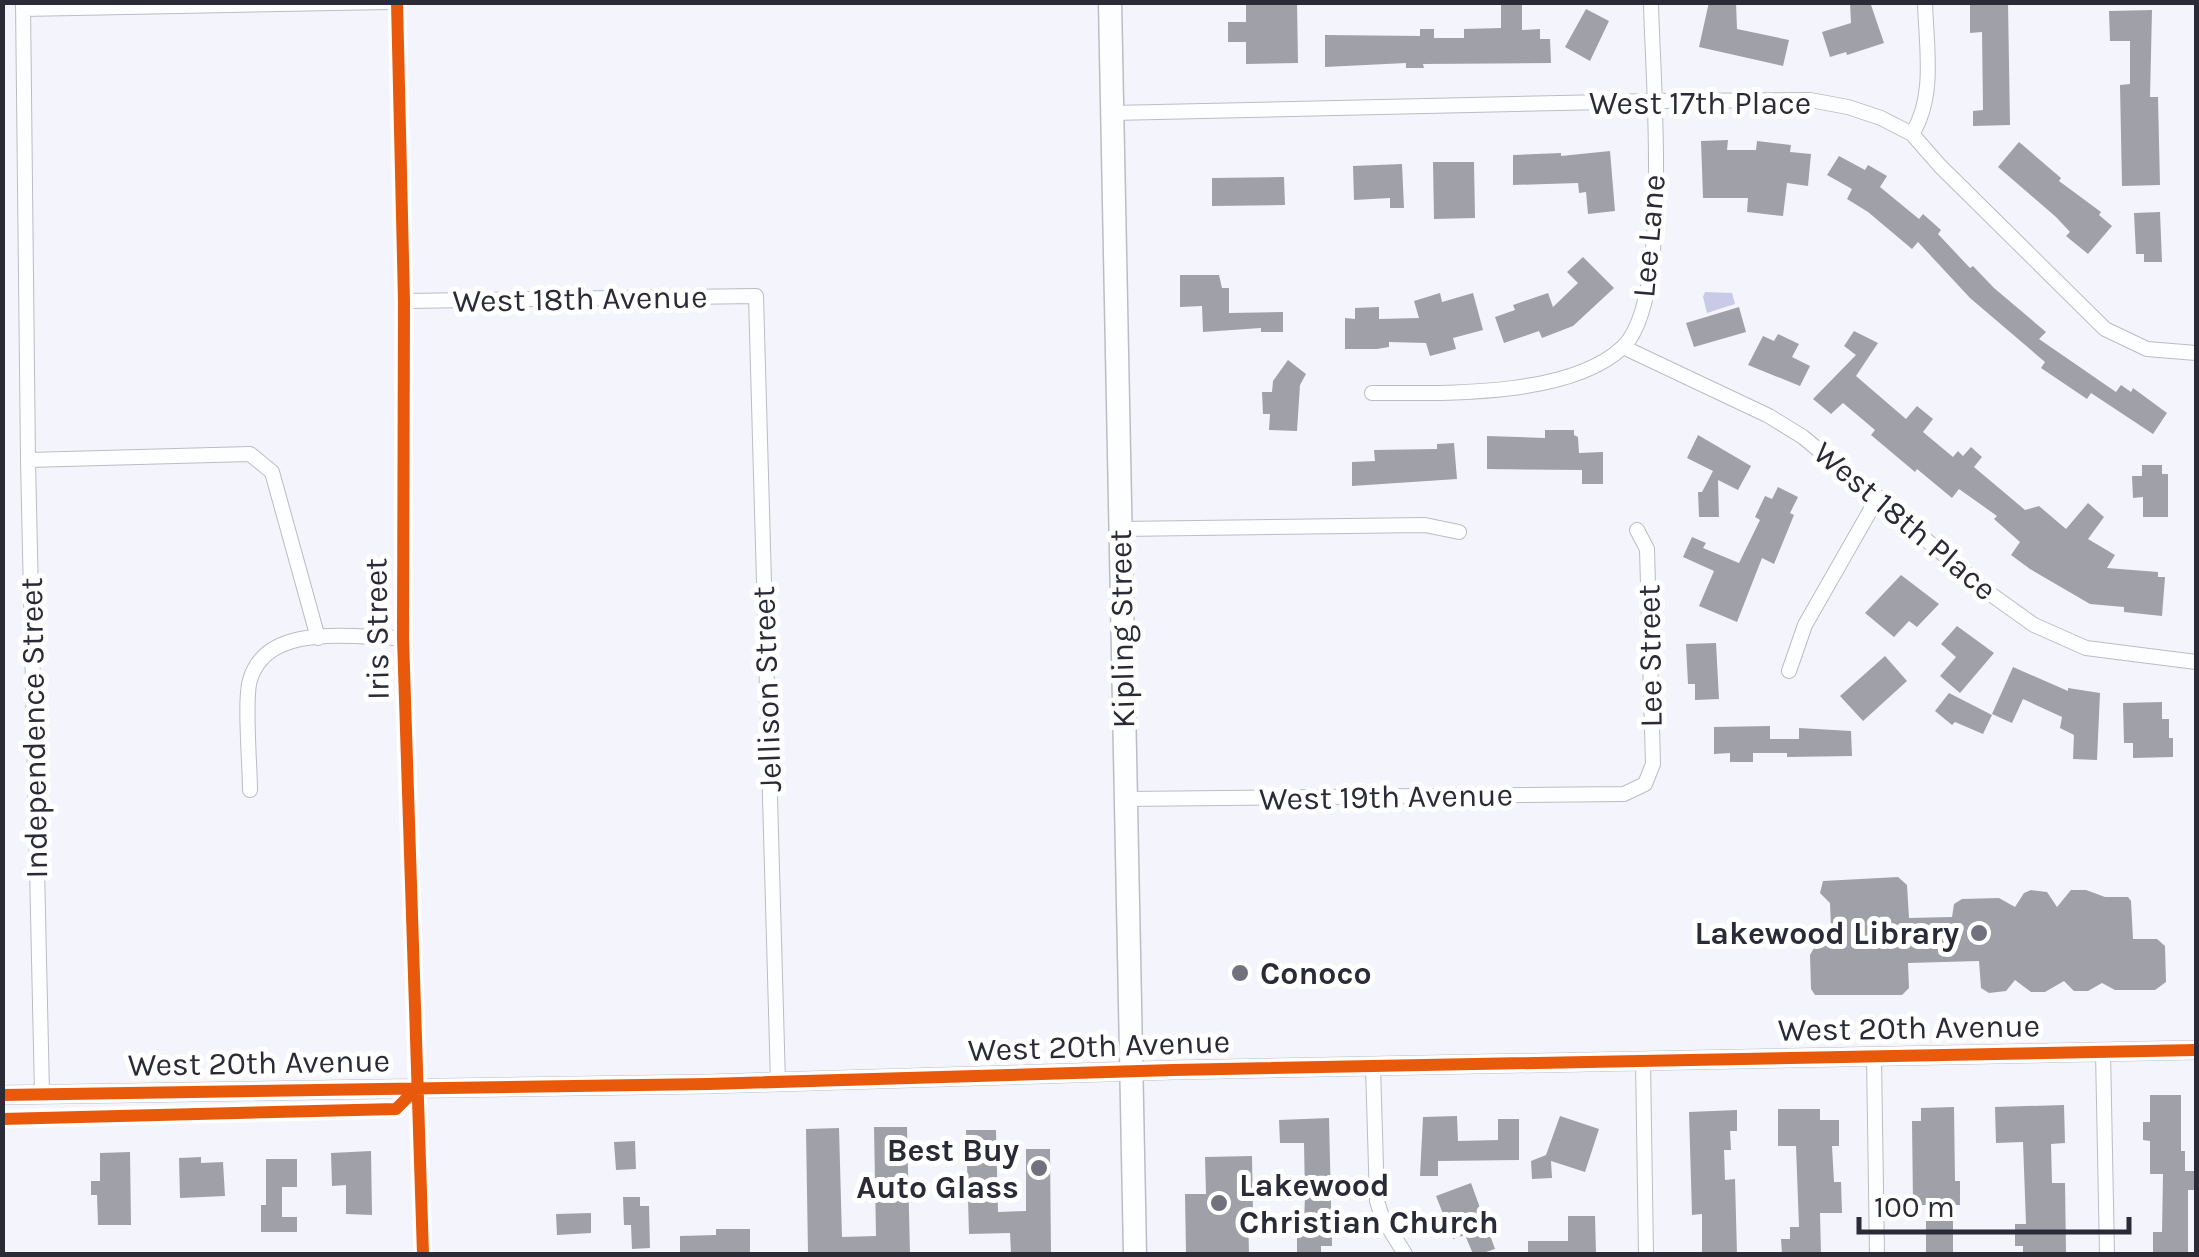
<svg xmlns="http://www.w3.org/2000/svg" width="2199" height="1257" viewBox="0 0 2199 1257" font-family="Karla,sans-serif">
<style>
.water{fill:#c9cae8}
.building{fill:#a0a0a9}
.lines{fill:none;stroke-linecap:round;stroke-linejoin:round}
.minor-casing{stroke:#bbbcc5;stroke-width:16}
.tertiary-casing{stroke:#bbbcc5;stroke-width:20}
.primary-casing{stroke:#bbbcc5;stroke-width:25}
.minor{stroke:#fdfeff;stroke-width:14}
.tertiary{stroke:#fdfeff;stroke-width:18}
.primary{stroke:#fdfeff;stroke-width:22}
.cycleway-casing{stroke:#fff;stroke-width:19}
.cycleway{stroke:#e8590c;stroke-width:12}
.poi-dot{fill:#71727d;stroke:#fff;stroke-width:4}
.labels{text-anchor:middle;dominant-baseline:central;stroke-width:10;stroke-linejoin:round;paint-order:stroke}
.street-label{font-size:32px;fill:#2b2b38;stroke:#fff}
.poi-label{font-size:32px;font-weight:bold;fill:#2b2b38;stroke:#fff;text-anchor:end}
</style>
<rect width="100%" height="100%" fill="#f4f5fc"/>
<!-- water -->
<path class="water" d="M1705 292 1732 293 1735 304 1707 313 1703 297Z"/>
<!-- building -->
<path class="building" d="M1246 2H1297L1298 63 1246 64V42H1228V22H1246Z
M1501 2H1522V30L1540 29V39H1550L1551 63 1423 64 1424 68H1406V63L1325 67V35L1420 36V29H1434V38H1464V29L1501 28Z
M1709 2H1736L1737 29 1789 40 1783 66 1699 47Z
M1850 2H1870L1884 43 1847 55 1846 52 1830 57 1822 32 1851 23Z
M1970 2H2008L2010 125 1973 126V111L1983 110 1982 32 1970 33Z
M1586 9 1609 21 1590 61 1565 47Z
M2152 10 2150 97H2158L2160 185 2122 186 2120 85 2130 84V41H2110L2109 11Z
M1728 140 1727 150H1756L1757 141 1791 145 1790 152 1811 154 1808 186 1787 183 1783 216 1747 212 1748 198H1703L1701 141Z
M2019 142 2061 178 2059 181 2101 212 2099 215 2112 226 2088 254 2066 236 2070 232 2056 217 1998 167Z
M1610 151 1615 211 1588 214 1586 192 1579 193 1578 183 1513 185V155L1561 153V156Z
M1839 156 1865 170 1868 165 1887 176 1880 187 1919 219 1923 214 1941 230 1938 234 1970 268 1973 266 1994 288 2046 332 2039 339 2116 392 2121 385 2131 392 2133 388 2167 413 2153 434 2091 393 2087 399 2041 368 2045 362 1970 298 1918 242 1912 249 1868 212 1847 199 1852 189 1827 175Z
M1433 162H1474L1475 218 1434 219Z
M1402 164 1404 208H1390V198L1354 200 1353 166Z
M1284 177 1285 205 1212 206V178Z
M2160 212 2162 262H2144V254H2136L2134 213Z
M1583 257 1614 288 1573 326 1542 338 1539 331 1504 343 1495 317 1515 310 1513 305 1548 293 1553 307 1578 283 1567 272Z
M1180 275H1219L1222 288H1229V313L1283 312V332H1261V328L1203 332 1202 306 1180 307Z
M1440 293 1442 302 1473 293 1483 330 1453 338 1456 349 1430 356 1426 343 1389 342V347L1377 349H1345V318L1355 319V308L1379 307V319L1419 318 1414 301Z
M1739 307 1746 332 1694 347 1686 323Z
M1854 331 1878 343 1856 376 1906 419 1917 406 1933 419 1923 432 1953 457 1958 451 1963 456 1971 447 1982 457 1974 467 2025 510 2039 506 2066 529 2088 503 2104 517 2088 539 2115 555 2107 568 2158 572V577H2165L2162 616 2124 612V607L2090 604 2030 569 2011 555 2020 542 1994 519 1997 516 1959 489 1952 498 1917 469 1915 472 1871 435 1875 430 1843 403 1831 414 1813 399 1856 355 1844 346Z
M1778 334 1799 344 1792 357 1810 366 1800 386 1748 365 1763 336 1774 341Z
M1288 360 1306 374 1300 385 1297 431 1269 430 1270 414H1263L1262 392H1272L1273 381Z
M1545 430H1574V435L1578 437 1579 453 1603 452V484H1582V470L1487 469V436L1545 438Z
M1698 435 1751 466 1738 490 1718 480 1719 517H1699L1698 492H1702L1713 471 1687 458Z
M1454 443 1457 479 1352 486V462L1375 461 1374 450 1437 449V444Z
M2142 465H2162V474H2168V517H2143V497L2133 498 2132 476H2142Z
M1778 487 1798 497 1790 513 1794 515 1774 564 1762 558 1737 622 1699 606 1714 571 1683 557 1692 537 1706 543 1703 548 1739 563 1760 520 1755 517 1765 496 1772 499Z
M1901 575 1939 604 1917 627 1909 621 1894 637 1865 613Z
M1957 626 1994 653 1960 693 1940 676 1956 657 1941 644Z
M1716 643 1719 699 1695 700V684H1688L1686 644Z
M1885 656 1907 681 1863 721 1840 696Z
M2013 667 2068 691V688L2100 693 2097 760 2073 759 2074 735 2060 728 2062 717 2023 699 2012 723 1992 714Z
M1949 693 1992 715 1983 734 1955 722 1952 725 1935 711Z
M2162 702V719H2169V738H2173V757L2133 758V743H2124L2123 703Z
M1770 726V739H1799V728L1851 731 1852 756 1787 757V753H1753V762H1730V753L1714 754V727Z
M1898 877 1907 885 1909 918 1952 917 1954 904 1962 899 1999 898 2015 907 2024 893 2031 890 2047 892 2057 907 2071 890H2086L2105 897H2128L2131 901 2133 939H2157L2165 946 2166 982 2155 990H2115L2102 983 2088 991H2074L2064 981 2045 992H2031L2015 980 2006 991 1989 993 1981 988 1979 961 1908 963 1909 988 1902 995H1815L1811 989 1810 955 1814 948 1825 944V929H1831L1830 903 1820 893 1823 881Z
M2150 1095H2181V1151H2185V1171H2194V1190H2188V1254H2153V1232H2162L2163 1174H2150V1141L2143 1140V1122H2150Z
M2064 1105 2065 1143 2051 1144 2052 1183H2065L2066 1253 2023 1254V1246H2015V1224H2026L2023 1142 1996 1143 1995 1107Z
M1954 1107 1955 1181H1960V1205H1953V1254H1926V1205H1913L1912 1121H1921V1108Z
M1778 1109H1820V1120H1839V1146H1832L1834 1182H1841L1842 1213H1820L1821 1254H1782L1781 1239H1790V1227H1799L1796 1146H1778Z
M1737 1110V1131H1730L1731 1150H1724L1725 1180 1735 1179 1737 1254H1702V1214L1692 1215 1689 1112Z
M1457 1116 1458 1141 1498 1140V1119H1519V1160L1438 1161V1176H1420L1423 1117Z
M1560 1116 1599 1129 1585 1172 1551 1161 1552 1178 1532 1179 1531 1161 1546 1155Z
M1329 1118 1332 1246H1321V1254H1297V1222H1304L1305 1197 1304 1143H1280L1279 1120Z
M874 1127H907L910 1254H808L806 1129 839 1128 842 1237 876 1236Z
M966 1130H996L998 1212 1026 1211V1149H1050L1051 1254H1011L1010 1233 969 1234Z
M635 1141 636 1169 616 1170 614 1142Z
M371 1151 372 1215 346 1214V1185L332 1186 331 1153Z
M130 1152 131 1225H98L97 1195H91V1181H100V1153Z
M1252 1156 1253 1212 1248 1213 1249 1254H1186L1185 1194H1206L1205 1157Z
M201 1157V1163L223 1162 225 1196 180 1198 179 1158Z
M266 1159H297V1187H282V1217H297V1232H261V1205H266Z
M1471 1183 1495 1249 1480 1254H1473L1465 1235 1453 1239 1436 1196Z
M623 1197H640V1206H649L650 1248 632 1249 631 1225H624Z
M591 1213V1233L557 1235 556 1214Z
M1568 1216H1595L1596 1254H1528V1241H1568Z
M716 1229H750V1254H680V1236L716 1235Z"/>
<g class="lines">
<!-- minor casing -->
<g class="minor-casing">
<path id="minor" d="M23 2 28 460 42 1094
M397 2 404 301 403 638 423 1254
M23 9 388 2
M1112 113 1653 101 1810 100 1848 107 1881 118 1912 134 1940 166 2105 329 2147 349 2196 353
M1912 134C1936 96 1926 46 1925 2
M404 301 756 296 778 1083
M1623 347 1769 416 1803 437 1992 595 2034 625 2086 648 2196 662
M1372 393C1442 393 1569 398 1623 347 1673 299 1652 74 1651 2
M28 460 250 454 272 472 318 638
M1120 529 1425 525 1459 532
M1789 671 1805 625 1878 497
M250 790C250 765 244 700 250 680 267 621 355 638 403 638
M1126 799 1624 794 1645 784 1653 764 1647 549 1637 530
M2103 1052 2107 1254
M1874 1056 1877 1254
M1643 1061 1646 1254
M1373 1066 1377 1201 1382 1217 1405 1254"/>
</g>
<!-- tertiary casing -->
<g class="tertiary-casing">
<path id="tertiary" d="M2 1095 708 1084 1173 1070 2196 1050"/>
</g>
<!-- primary casing -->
<g class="primary-casing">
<path id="primary" d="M1110 2 1135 1254"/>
</g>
<!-- minor -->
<use href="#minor" class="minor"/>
<!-- tertiary -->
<use href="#tertiary" class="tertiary"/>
<!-- primary -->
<use href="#primary" class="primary"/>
<!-- cycleway casing -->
<g class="cycleway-casing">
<path id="cycleway" d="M397 2 404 301 403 638 423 1254
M2 1095 708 1084 1173 1070 2196 1050
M2 1119 396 1109 418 1087"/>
</g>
<!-- cycleway -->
<use href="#cycleway" class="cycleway"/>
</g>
<!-- markers -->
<g class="poi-dot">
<circle cx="1979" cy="933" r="10"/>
<circle cx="1240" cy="973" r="10"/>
<circle cx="1039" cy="1168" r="10"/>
<circle cx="1219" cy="1203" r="10"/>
</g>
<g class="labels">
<!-- street labels -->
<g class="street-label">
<text x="1700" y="103">West 17th Place</text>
<text transform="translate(1649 236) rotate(-85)">Lee Lane</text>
<text transform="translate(580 299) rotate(-1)">West 18th Avenue</text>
<text transform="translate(1905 521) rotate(40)">West 18th Place</text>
<text transform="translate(377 629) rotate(-91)">Iris Street</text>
<text transform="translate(1122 629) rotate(-91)">Kipling Street</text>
<text transform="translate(1650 656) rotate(-91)">Lee Street</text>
<text transform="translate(767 689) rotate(-92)">Jellison Street</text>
<text transform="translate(34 728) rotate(-91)">Independence Street</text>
<text transform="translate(1386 797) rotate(-1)">West 19th Avenue</text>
<text transform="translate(1909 1028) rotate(-1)">West 20th Avenue</text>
<text transform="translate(1099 1046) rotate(-2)">West 20th Avenue</text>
<text transform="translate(259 1063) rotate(-1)">West 20th Avenue</text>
</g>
<!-- poi labels -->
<g class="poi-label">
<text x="1959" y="933">Lakewood Library</text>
<text x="1260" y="973" text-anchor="start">Conoco</text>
<text x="1019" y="1150">Best Buy<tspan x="1019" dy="37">Auto Glass</tspan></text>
<text x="1239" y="1185" text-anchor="start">Lakewood<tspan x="1239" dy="37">Christian Church</tspan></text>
</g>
</g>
<!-- border -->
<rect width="2199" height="1257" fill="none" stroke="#2b2b38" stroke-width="10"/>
<!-- scale -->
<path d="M1859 1217v15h270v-15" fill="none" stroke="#2b2b38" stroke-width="5"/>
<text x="1874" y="1217" font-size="30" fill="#2b2b38" stroke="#ffffff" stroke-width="8" paint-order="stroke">100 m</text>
</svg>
